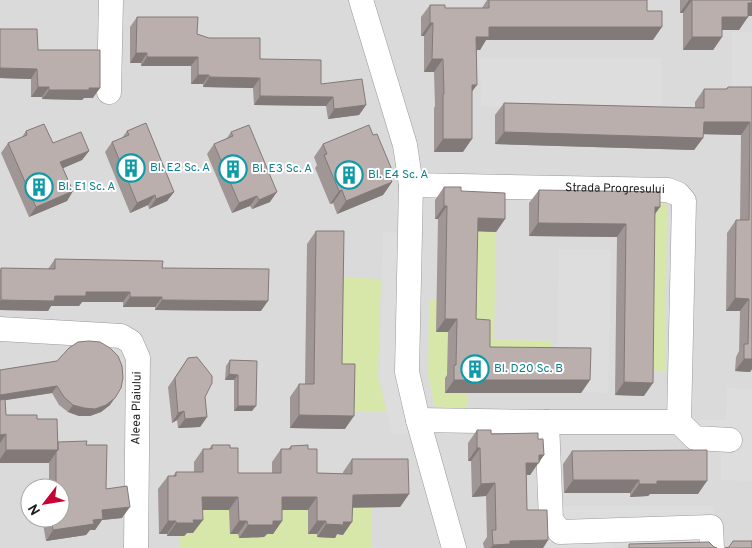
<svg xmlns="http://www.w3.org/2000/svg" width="752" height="548" viewBox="0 0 752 548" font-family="Overpass,sans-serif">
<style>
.residential{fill:#dbdada;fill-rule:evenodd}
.grass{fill:#d7e7aa}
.parking{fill:#ddd}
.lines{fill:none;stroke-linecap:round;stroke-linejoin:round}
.minor-casing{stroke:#9a9a9a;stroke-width:25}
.minor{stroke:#fff;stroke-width:24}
.wall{fill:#a09695}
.shaded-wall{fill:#827a79}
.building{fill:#baafad;stroke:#827a79}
.labels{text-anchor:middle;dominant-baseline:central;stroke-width:4;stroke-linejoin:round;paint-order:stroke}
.culture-label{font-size:12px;fill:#0d838f;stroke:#fff;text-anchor:start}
.street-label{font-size:12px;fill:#1d1d1d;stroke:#fff}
</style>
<rect width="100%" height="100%" fill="#eee8e3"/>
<!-- residential -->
<path class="residential" d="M0 0H752V548H0ZM30 488H60V518H30Z"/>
<!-- grass -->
<path class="grass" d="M565 195 663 201 667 207 665 371 645 370 646 220Z
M469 231 496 232 494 340 552 341V361L481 360 467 332Z
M334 277 381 279 378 376 387 412H345L333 377Z
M429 299H436L448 332 447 378 445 393 468 392V407H438L434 405 428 375Z
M221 506H238L239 537H264V534H272L265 508 295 510 312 508 317 537H334V534H343L340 508 371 507V548H179V536H184V533L203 507V510H221Z"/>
<!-- parking -->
<path class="parking" d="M732 32H752V93H732Z
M480 59H661L662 107H481Z
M383 232 399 233 396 374 409 435 392 434 379 377Z
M559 249 611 250 608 393 584 392 585 355 557 354Z
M727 388 752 389V481L721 480V447H698L699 420H726Z
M545 506H714V532L699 533V545H615L614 548H545Z"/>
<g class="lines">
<!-- minor casing -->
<g class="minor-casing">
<g id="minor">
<path d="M361 0 405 145 411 185 407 372 418 420 454 548"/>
<path d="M109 92 111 0"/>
<path id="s1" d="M411 185 668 190 678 194 684 201 679 422"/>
<path d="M0 329 121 336 131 342 138 358 136 548"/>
<path d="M418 420 547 422H679L695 438 730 440"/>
<path d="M547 422 551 520 560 532 711 527 712 548"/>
</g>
</g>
<!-- minor -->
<use href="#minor" class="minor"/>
</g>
<!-- wall -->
<path class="wall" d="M487 0H647V11L653 40H486L480 50H477L472 91 463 152H434V108L435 106 434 72H424V36H421V17L430 5 445 8H482Z
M680 0H752V16H748L739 30H722V37L713 50H683V13H680Z
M137 17 197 34 321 84 366 105 359 115 328 119 326 106 254 105 253 88 203 87V84H191V66H141V63H130V27Z
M0 29 38 50 93 98H84L82 100 42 99V97H31V79L0 78Z
M728 87H752V369L750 372 735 371 736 357 739 351 740 311H726L727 233 736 220H740L741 135 703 134V138L694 150 495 144V115L504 103 695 108V102L704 89H726Z
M26 131 53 143 89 151 82 160 63 168 73 191 67 201 29 217 1 153 8 143 22 137Z
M127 131 174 192 167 201 149 209 148 205 130 213 105 152 112 142 122 138Z
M231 132 270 202 252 209 250 206 232 213 207 154 214 144 227 138Z
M323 144 389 174 392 182 383 195 337 214 333 203 330 204 315 168 317 165 314 157Z
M444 187 461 191 505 219 496 232 477 231 476 319 490 347 590 380 581 393H445V378L447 375 448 332H436L438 219H435V200Z
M539 190 660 207 655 213 644 396 615 395 617 237 529 236V203Z
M316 231 342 364 345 429 290 428V397L299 384H305L307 244Z
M55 259 162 268 261 311 155 310V307H123V302H82L79 306H51L48 311 0 310V270L1 268 48 269Z
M188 358 205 397 207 417 200 427 178 428 177 420 172 423 168 387Z
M230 360 257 361 252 411H234V380H225L226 366Z
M57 361 110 405 101 412 90 416H79L68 412 59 405 52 393 5 400 6 415 37 419 58 442 86 445 106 489 122 518 102 520 95 530H90L86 535 46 541 42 518H60V488H49V463H0V370Z
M477 430 491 434 538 439 544 455 530 475H526L527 510 548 540 543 548H484L483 543 487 537 486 496 472 497 471 461H468V443Z
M212 445 230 448 238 473H272V462L281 449H288L291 446 308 449 317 473 343 474V472L352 459 409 494 400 507H352L343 535 337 534 335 538 317 537V534H308V510H282V521L273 534H267L264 537 239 538 238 534H230L229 510H202L193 533H187L184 536H167V534H159L158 489 168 476H173L176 472H194V462L203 449H209Z
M572 451 698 494H650L648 496 630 497V493H564L563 464Z"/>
<!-- shaded-wall -->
<path class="shaded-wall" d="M689 0H692L683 13H680Z
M748 3H752V16H739Z
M722 17H748L739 30H713Z
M430 23H433L424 36H421Z
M489 27H662L653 40H486L480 50H468L476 37Z
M692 37H722L713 50H683Z
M136 53H147L141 63H130Z
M147 57H198L191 66H141Z
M432 59H443L434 72H424Z
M0 68 37 69 31 79 0 78Z
M198 75H209L203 84H191Z
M209 77 260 78 253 88 203 87Z
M472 85H477L468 97Z
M38 87H49L42 97H31Z
M89 88H100L93 98H84L82 100 42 99 49 90Z
M260 96 333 97 326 106 254 105Z
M366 105 359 115 328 119 334 109Z
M704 122H750L741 135 695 134Z
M504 132 703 138 694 150 495 144Z
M443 139H472L463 152H434Z
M89 151 82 160 54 172 60 162Z
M392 182 383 195 337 214 346 201Z
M342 190 333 203 330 204 339 191Z
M73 191 67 201 29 217 36 207Z
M174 192 167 201 149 209 156 199Z
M277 192 270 202 252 209 259 200Z
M155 195 148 205 130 213 137 203Z
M257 196 250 206 232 213 239 203Z
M444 206H447L438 219H435Z
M655 207H660L651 220Z
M478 218 505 219 496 232 469 231Z
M538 223 626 224 617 237 529 236Z
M86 292H130L123 302H82L79 306H51L48 311 0 310V301L1 300 55 296Z
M130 297H162L155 307H123Z
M735 298 749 299 740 311H726Z
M162 300 268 301 261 311 155 310Z
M445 319H457L448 332H436Z
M744 359H752V369L750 372 735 371Z
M229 374 238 375 234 380H225Z
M454 380H590L581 393H445Z
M624 382 653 383 644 396 615 395Z
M57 386 52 393 0 401V395Z
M115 398 110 405 101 412 90 416H79L68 412 73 405Z
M238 406H256L252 411H234Z
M184 411 177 420 172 423 178 413Z
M299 415 354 416 345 429 290 428Z
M207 417 200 427 178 428 185 419Z
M6 434 0 443V435Z
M477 448H480L471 461H468Z
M6 450H58L49 463H0V459Z
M539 455H544L530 475H517L526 463Z
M573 480H639L630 493H564Z
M657 481H707L698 494H650L648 496 630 497 639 484Z
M495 483 486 496 472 497 481 484Z
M409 494 400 507 344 508 353 495Z
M202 497H238L229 510H193Z
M282 497H317L308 510H273Z
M130 507 122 518 102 520 95 530H90L86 535 46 541 53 530 102 510Z
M193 520H203L193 533H187L184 536H167L176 523Z
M168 521H176L167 534H159Z
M239 521H247L238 534H230Z
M273 521H282L273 534H267L264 537 239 538 248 525Z
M317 521H326L317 534H308Z
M343 522H352L343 535 337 534 335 538 317 537 326 524Z
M548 540 543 548H490L493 545 510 541Z"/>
<!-- building -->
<path class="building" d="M489 0H647V11H662V27H489V37H476L477 85H472V139H443V95L444 94 443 59H432L433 23H430V5H445V8H489Z
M692 0H752V3H748V17H722V37H692Z
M137 17H198L197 34 209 38H260V59L321 60V84L362 79 366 105 334 109 333 97 260 96V78L209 77V75H198V57H147V53H136Z
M0 29H37L38 50H100V88H89V90H49V87H38L37 69 0 68Z
M728 87H752V359H744V344H748L749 299 735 298 736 220H749L750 122H704L703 138 504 132V103L704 108V89H727Z
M146 123 174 192 156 199 155 195 137 203 112 142 129 135 127 131Z
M44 124 53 143 81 132 89 151 60 162 73 191 36 207 8 143 27 135 26 131Z
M249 125 277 192 259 200 257 196 239 203 214 144 233 136 231 132Z
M369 125 373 135 377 134 392 170 388 172 392 182 346 201 342 190 339 191 324 155 327 154 323 144Z
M444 187H461V191L505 193V219L478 218 476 319 490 320V347L591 348 590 380H454V365H456L457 319H445L447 206H444Z
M539 190 660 192V207H655L653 383 624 382 626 224 538 223Z
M316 231H344L342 364H355L354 416 299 415V384H314Z
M55 259 163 261 162 268 269 269 268 301 162 300V297H130V292H86V296H55L54 301 1 300V268L55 269Z
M89 341 100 342 110 348 118 356 122 366 123 378 121 388 115 398 106 405 95 409 84 408 73 405 64 397 57 386 0 395V370L57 361 69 348 78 342Z
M197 357 212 376V383L205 397 207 417 185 419 184 411 178 413 175 378 188 358Z
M230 360 257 361 256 406H238V375L229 374Z
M5 399 6 415H37V419H57L58 450H6V434L0 435V400Z
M477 430H491V434L538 433V439H543L544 455H539V463H526L527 510H547L548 540 510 541V544L493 545 492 530H496L495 483 481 484 480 448H477Z
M87 441 86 445H107L106 489 127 486 130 507 102 510 103 519 93 520 94 524 53 530 51 518H60V488H56V452L58 450V442Z
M212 445H230V448H238V473H281V449H291V446L308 445V449H317V473L352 474V459H408L409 494 353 495 352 522H343L344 525 326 524V521H317V497H282V521H273V525H248L247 521H239L238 497H202L203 520H193L194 523H176V521H168V476H176V472H203V449H212Z
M707 450V481H657V484H639V480H573L572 451Z
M733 541H752V548H725L729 547Z
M709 542 714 547 717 548H629V544Z"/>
<!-- icons -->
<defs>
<g id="building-ring" transform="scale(1.4375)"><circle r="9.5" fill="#fff" stroke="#0f9aa8" stroke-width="1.5"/><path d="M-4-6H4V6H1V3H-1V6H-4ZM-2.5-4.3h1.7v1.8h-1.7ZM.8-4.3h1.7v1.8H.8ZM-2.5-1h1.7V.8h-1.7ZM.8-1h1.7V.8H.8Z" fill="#0f9aa8"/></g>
</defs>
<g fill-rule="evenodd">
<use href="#building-ring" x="131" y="168"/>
<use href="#building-ring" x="233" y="169"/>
<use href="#building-ring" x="349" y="175"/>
<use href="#building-ring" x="39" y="187"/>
<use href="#building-ring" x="475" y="369"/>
</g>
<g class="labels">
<!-- culture labels -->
<g class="culture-label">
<text x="150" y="168">Bl. E2 Sc. A</text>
<text x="252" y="169">Bl. E3 Sc. A</text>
<text x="368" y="175">Bl. E4 Sc. A</text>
<text x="58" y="187">Bl. E1 Sc. A</text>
<text x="494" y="369">Bl. D20 Sc. B</text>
</g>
<!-- street labels -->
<g class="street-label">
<text stroke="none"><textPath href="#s1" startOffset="204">Strada Progresului</textPath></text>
<text transform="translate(137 408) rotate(-89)">Aleea Plaiului</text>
</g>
</g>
<!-- north arrow -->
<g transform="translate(45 503) rotate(239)"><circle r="24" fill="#ffffff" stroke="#a5a5a5"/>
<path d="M0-4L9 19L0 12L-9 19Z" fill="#c40636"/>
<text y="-8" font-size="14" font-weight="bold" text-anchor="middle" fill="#1d1d1d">N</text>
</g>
</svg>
